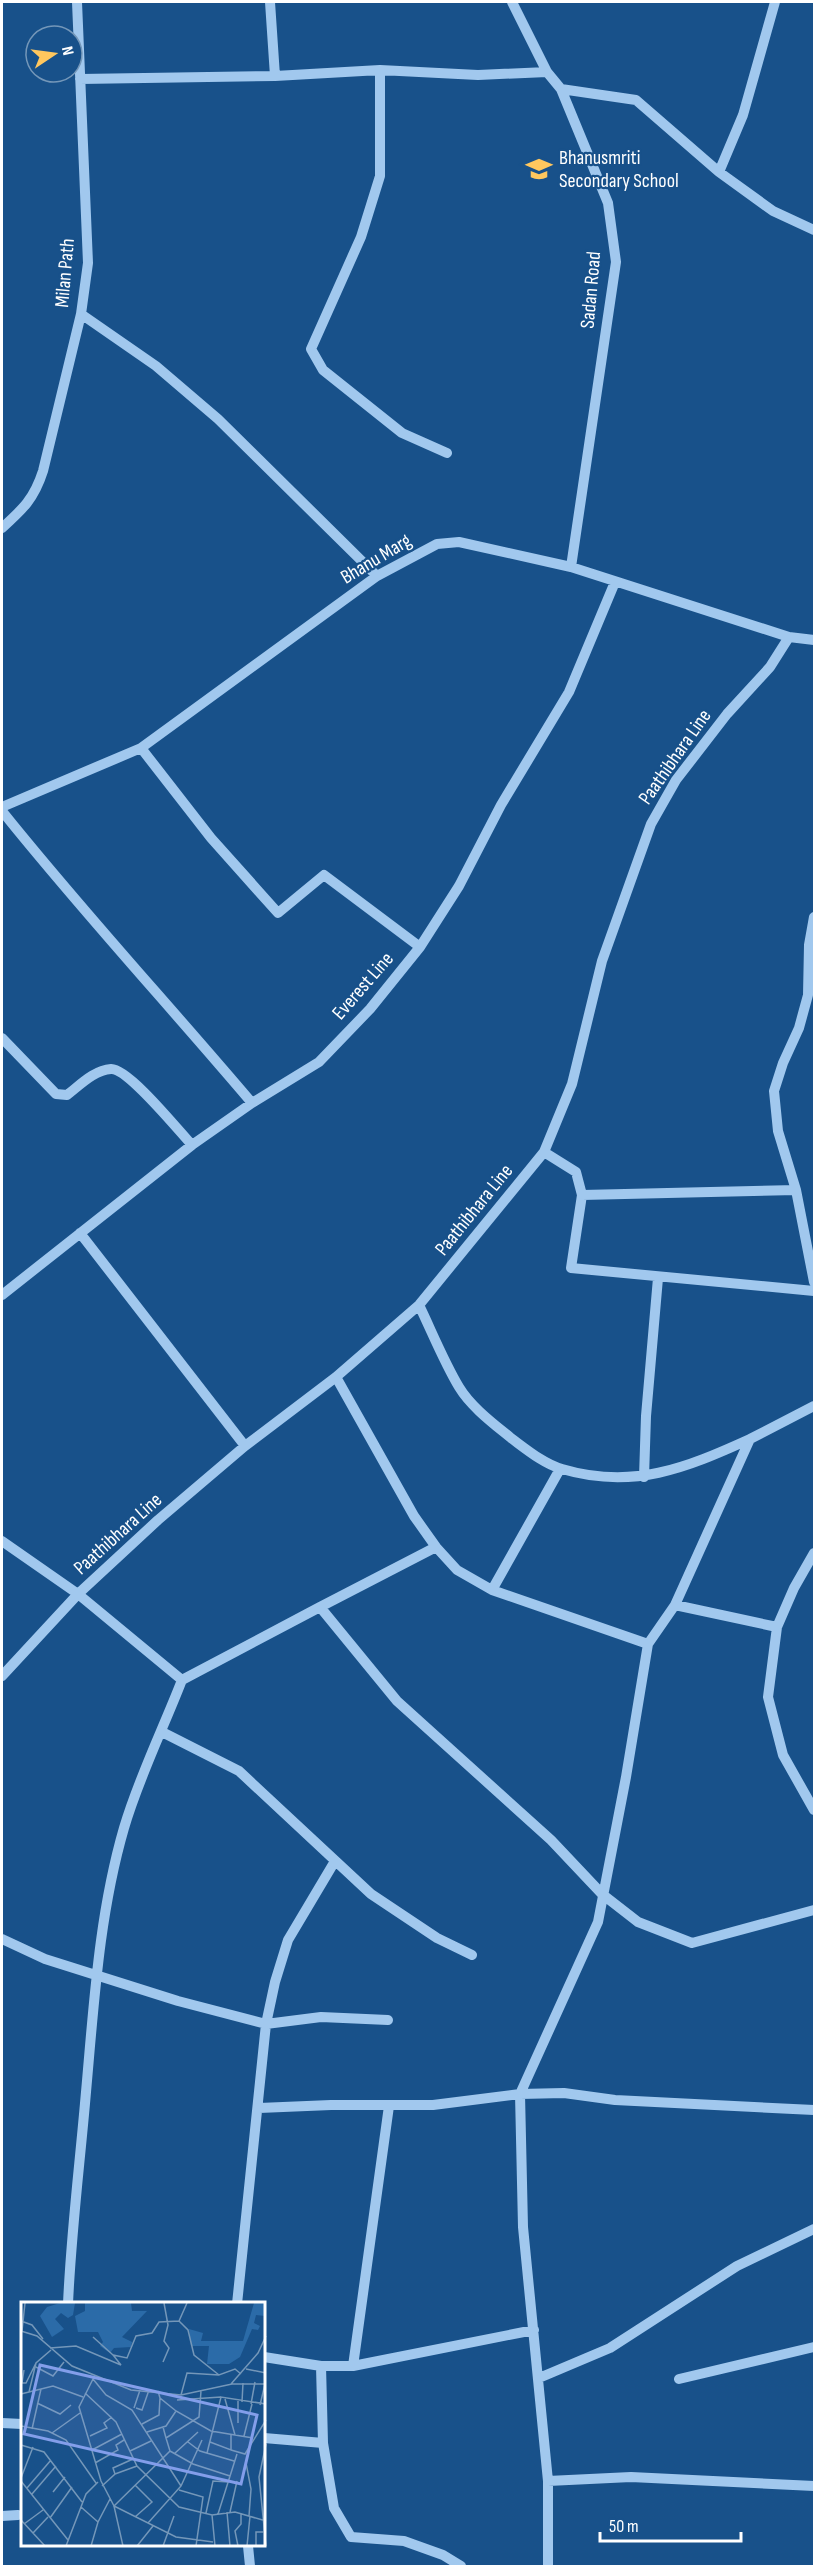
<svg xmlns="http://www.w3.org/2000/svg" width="816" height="2568" viewBox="0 0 816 2568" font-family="'Sofia Sans Condensed',sans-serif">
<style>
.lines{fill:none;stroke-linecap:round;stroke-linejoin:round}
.minor{stroke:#a1c8ee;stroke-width:10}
.labels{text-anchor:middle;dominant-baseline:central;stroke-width:4.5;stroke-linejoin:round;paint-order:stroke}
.poi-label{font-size:20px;fill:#fff;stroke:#18518a;text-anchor:start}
.street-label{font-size:20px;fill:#fff;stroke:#18518a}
.inset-road{fill:none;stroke:#7497b9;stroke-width:1.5}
.view{fill:#839eea;fill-opacity:0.15;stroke:#839eea;stroke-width:3}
.inset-edge{fill:none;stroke:#fff;stroke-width:3}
</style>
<rect width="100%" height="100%" fill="#18518a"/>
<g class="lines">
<!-- minor -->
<path class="minor" d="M270 2 275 76
M512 2 547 72 561 89 608 203 616 262 571 567
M775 2 743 115 719 172 773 211 814 230
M380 70V176L361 237 311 349 323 370 402 433 447 453
M80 79 275 76 380 70 478 75 547 72
M561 89 636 100 719 172
M81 314 156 366 218 419 377 576
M2 528C23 509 34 499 43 471L81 314 88 263 77 2
M141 748 211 838 278 913 324 875 420 947
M2 807 141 748 377 576 437 544 459 542 571 567 789 637 814 640
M2 811C82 911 169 1005 252 1103
M814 917 809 945 808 995 799 1028 783 1063 774 1091 778 1131 796 1190 814 1282
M2 1038 56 1094 67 1095C79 1086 94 1070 111 1069 128 1068 178 1130 192 1145
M544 1152 576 1172 582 1195 796 1190
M582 1195 571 1268 814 1291
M80 1233 245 1446
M2 1295 192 1145 252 1103 319 1062 370 1009 420 947 459 886 501 805 569 692 615 582
M419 1305C432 1332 444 1362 459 1387 471 1407 494 1424 511 1438 526 1449 544 1464 562 1469 633 1490 686 1468 750 1439
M336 1377 414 1516 436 1547 457 1570 492 1590 648 1644
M644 1477 646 1416 658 1278
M2 1541 78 1594 182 1680 320 1607
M436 1547 320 1607 397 1701 551 1840 602 1894 638 1922 692 1943 814 1910
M492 1590 560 1469
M675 1605 777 1627 794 1588 814 1553
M777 1627 768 1697 783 1755 814 1810
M2 1676 78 1594 158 1520 245 1446 336 1377 419 1305 544 1152 572 1084 602 961 651 824 676 780 727 714 770 667 789 637
M162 1732 239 1771 371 1894 437 1938 472 1955
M2 1939 45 1959 178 2001 266 2024 321 2017 388 2020
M389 2106 353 2366 534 2330
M259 2108 331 2105H433L520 2094 564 2093 615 2100 814 2110
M68 2304C71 2233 80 2163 86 2092 94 2003 99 1914 124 1828 139 1777 163 1729 182 1680
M237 2304 266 2024 275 1982 288 1940 335 1861
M264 2357 321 2366
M353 2366H321L323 2443 334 2508 351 2537 404 2541 443 2555 461 2566
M539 2378 610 2348 737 2266 814 2229
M679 2379 814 2347
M2 2423 22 2424
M264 2438 323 2443
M548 2481 631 2477 814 2486
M2 2516 18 2515
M248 2546 250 2566
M548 2566V2481L523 2227 520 2094 598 1922 626 1777 648 1644 675 1605 750 1439 814 1406"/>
</g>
<!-- icons -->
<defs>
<g id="school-bare" transform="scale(2.07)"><path d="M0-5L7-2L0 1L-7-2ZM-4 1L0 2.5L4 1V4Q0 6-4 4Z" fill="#ffc75e" stroke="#18518a" stroke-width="2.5" paint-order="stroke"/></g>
</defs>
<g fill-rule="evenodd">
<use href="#school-bare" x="539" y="169"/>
</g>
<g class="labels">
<!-- poi labels -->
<g class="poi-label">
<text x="559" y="158">Bhanusmriti<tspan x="559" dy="23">Secondary School</tspan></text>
</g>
<!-- street labels -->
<g class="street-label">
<text transform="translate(65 273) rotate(-85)">Milan Path</text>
<text transform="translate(591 290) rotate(-85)">Sadan Road</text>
<text transform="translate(376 559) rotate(-31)">Bhanu Marg</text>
<text transform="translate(675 757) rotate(-55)">Paathibhara Line</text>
<text transform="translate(363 986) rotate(-49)">Everest Line</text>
<text transform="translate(474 1210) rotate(-51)">Paathibhara Line</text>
<text transform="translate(118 1534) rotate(-42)">Paathibhara Line</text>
</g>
</g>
<!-- overview -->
<g transform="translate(21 2302)">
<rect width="244" height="244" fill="#18518a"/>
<path d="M39 1H54L52 13 47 16 40 11 34 17 43 27 31 35 19 14 26 5ZM64 1H110L111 9H126L101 35 111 40 110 45 93 46 89 51 79 44 82 40 77 30H57L54 14 64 9ZM233 1H244V14L235 13 233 21 239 24 237 28 231 27 219 55 208 62H186L188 44H170L168 27 182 31 180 39H222Z" fill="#2b6ba8"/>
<path class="inset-road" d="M0 19 11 23 22 37M158 19 167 28 173 53 198 73 214 67 220 72M0 29 16 34 51 64 110 88 160 93 211 82H245M1 29 4 1M72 35 92 53M29 46 55 44 100 63 92 53 106 56 115 34 131 31 138 20 158 19 166 1M142 60 148 46 143 39 147 23 143 1M15 65 32 74 43 60M225 67 245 71M3 68 1 81H5L15 61M73 75 58 105 80 179 93 204 102 244M72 77 85 93 111 108 160 184 127 221M210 82 237 51 245 34M137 89 139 96 155 109 190 129 232 136M8 90 15 61 30 48M64 91 95 120 116 164 158 205 191 213 214 210 245 219M0 92 32 84 62 95M160 93 166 71 198 73M204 97 214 133M156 98 200 95M217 99V121M221 100 222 81M16 101 39 112 50 103M230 102 234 80M239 103 244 82M113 106 119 88M115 106 121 108 128 88M121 122 138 113 139 96M0 124 27 129 45 138 75 181M142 125 145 136 178 115 180 89M11 127 20 87M126 130 145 124 155 109M31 131 59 111M69 134 86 126 83 121 91 115M223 134 231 102M145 136 149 149 93 204 155 235 192 240M167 140 179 149 213 159M189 140 210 148V132M245 142 238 175 245 244M0 143 23 150 61 200M71 148 101 132M210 148 224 152 245 118M109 149 130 139M149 149 172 162 209 174M186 151 200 95 245 102M153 152 177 130M74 161 97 148 95 143 103 138M225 161 230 187 228 214M94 172 116 164M0 176 12 145M0 179 47 238M114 183 131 200 114 215M81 184 94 172 92 166 112 157M160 184 181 138M6 186 30 158M158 188 182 195 175 244M32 190 44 175M11 192 35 164M60 205 77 220M206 210 209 244M209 210 216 179M185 211 192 179 208 180M197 212 216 152M191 213 194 244M29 216 51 185M0 218 24 244M3 222 22 208M12 231 27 215M45 244 65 192 77 180M70 244 77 220 89 197M116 244 132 224M142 244 153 214M217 244 214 229 220 222V211M226 244 229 214M235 244V230H242"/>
<path class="view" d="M19 63 236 113 220 182 3 132Z"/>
<rect width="244" height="244" class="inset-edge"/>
</g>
<!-- border -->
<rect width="816" height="2568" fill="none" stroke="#ffffff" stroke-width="6"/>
<!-- north arrow -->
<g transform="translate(54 54) rotate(77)"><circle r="28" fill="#18518a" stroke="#7497b9" stroke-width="1.5"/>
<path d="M0-4.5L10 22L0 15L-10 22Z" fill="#ffc75e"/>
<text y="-9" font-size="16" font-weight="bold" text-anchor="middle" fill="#ffffff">N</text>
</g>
<!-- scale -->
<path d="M600 2532v9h141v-9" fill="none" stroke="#ffffff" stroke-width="3"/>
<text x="609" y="2532" font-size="18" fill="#ffffff" stroke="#18518a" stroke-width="4.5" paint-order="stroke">50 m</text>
</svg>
